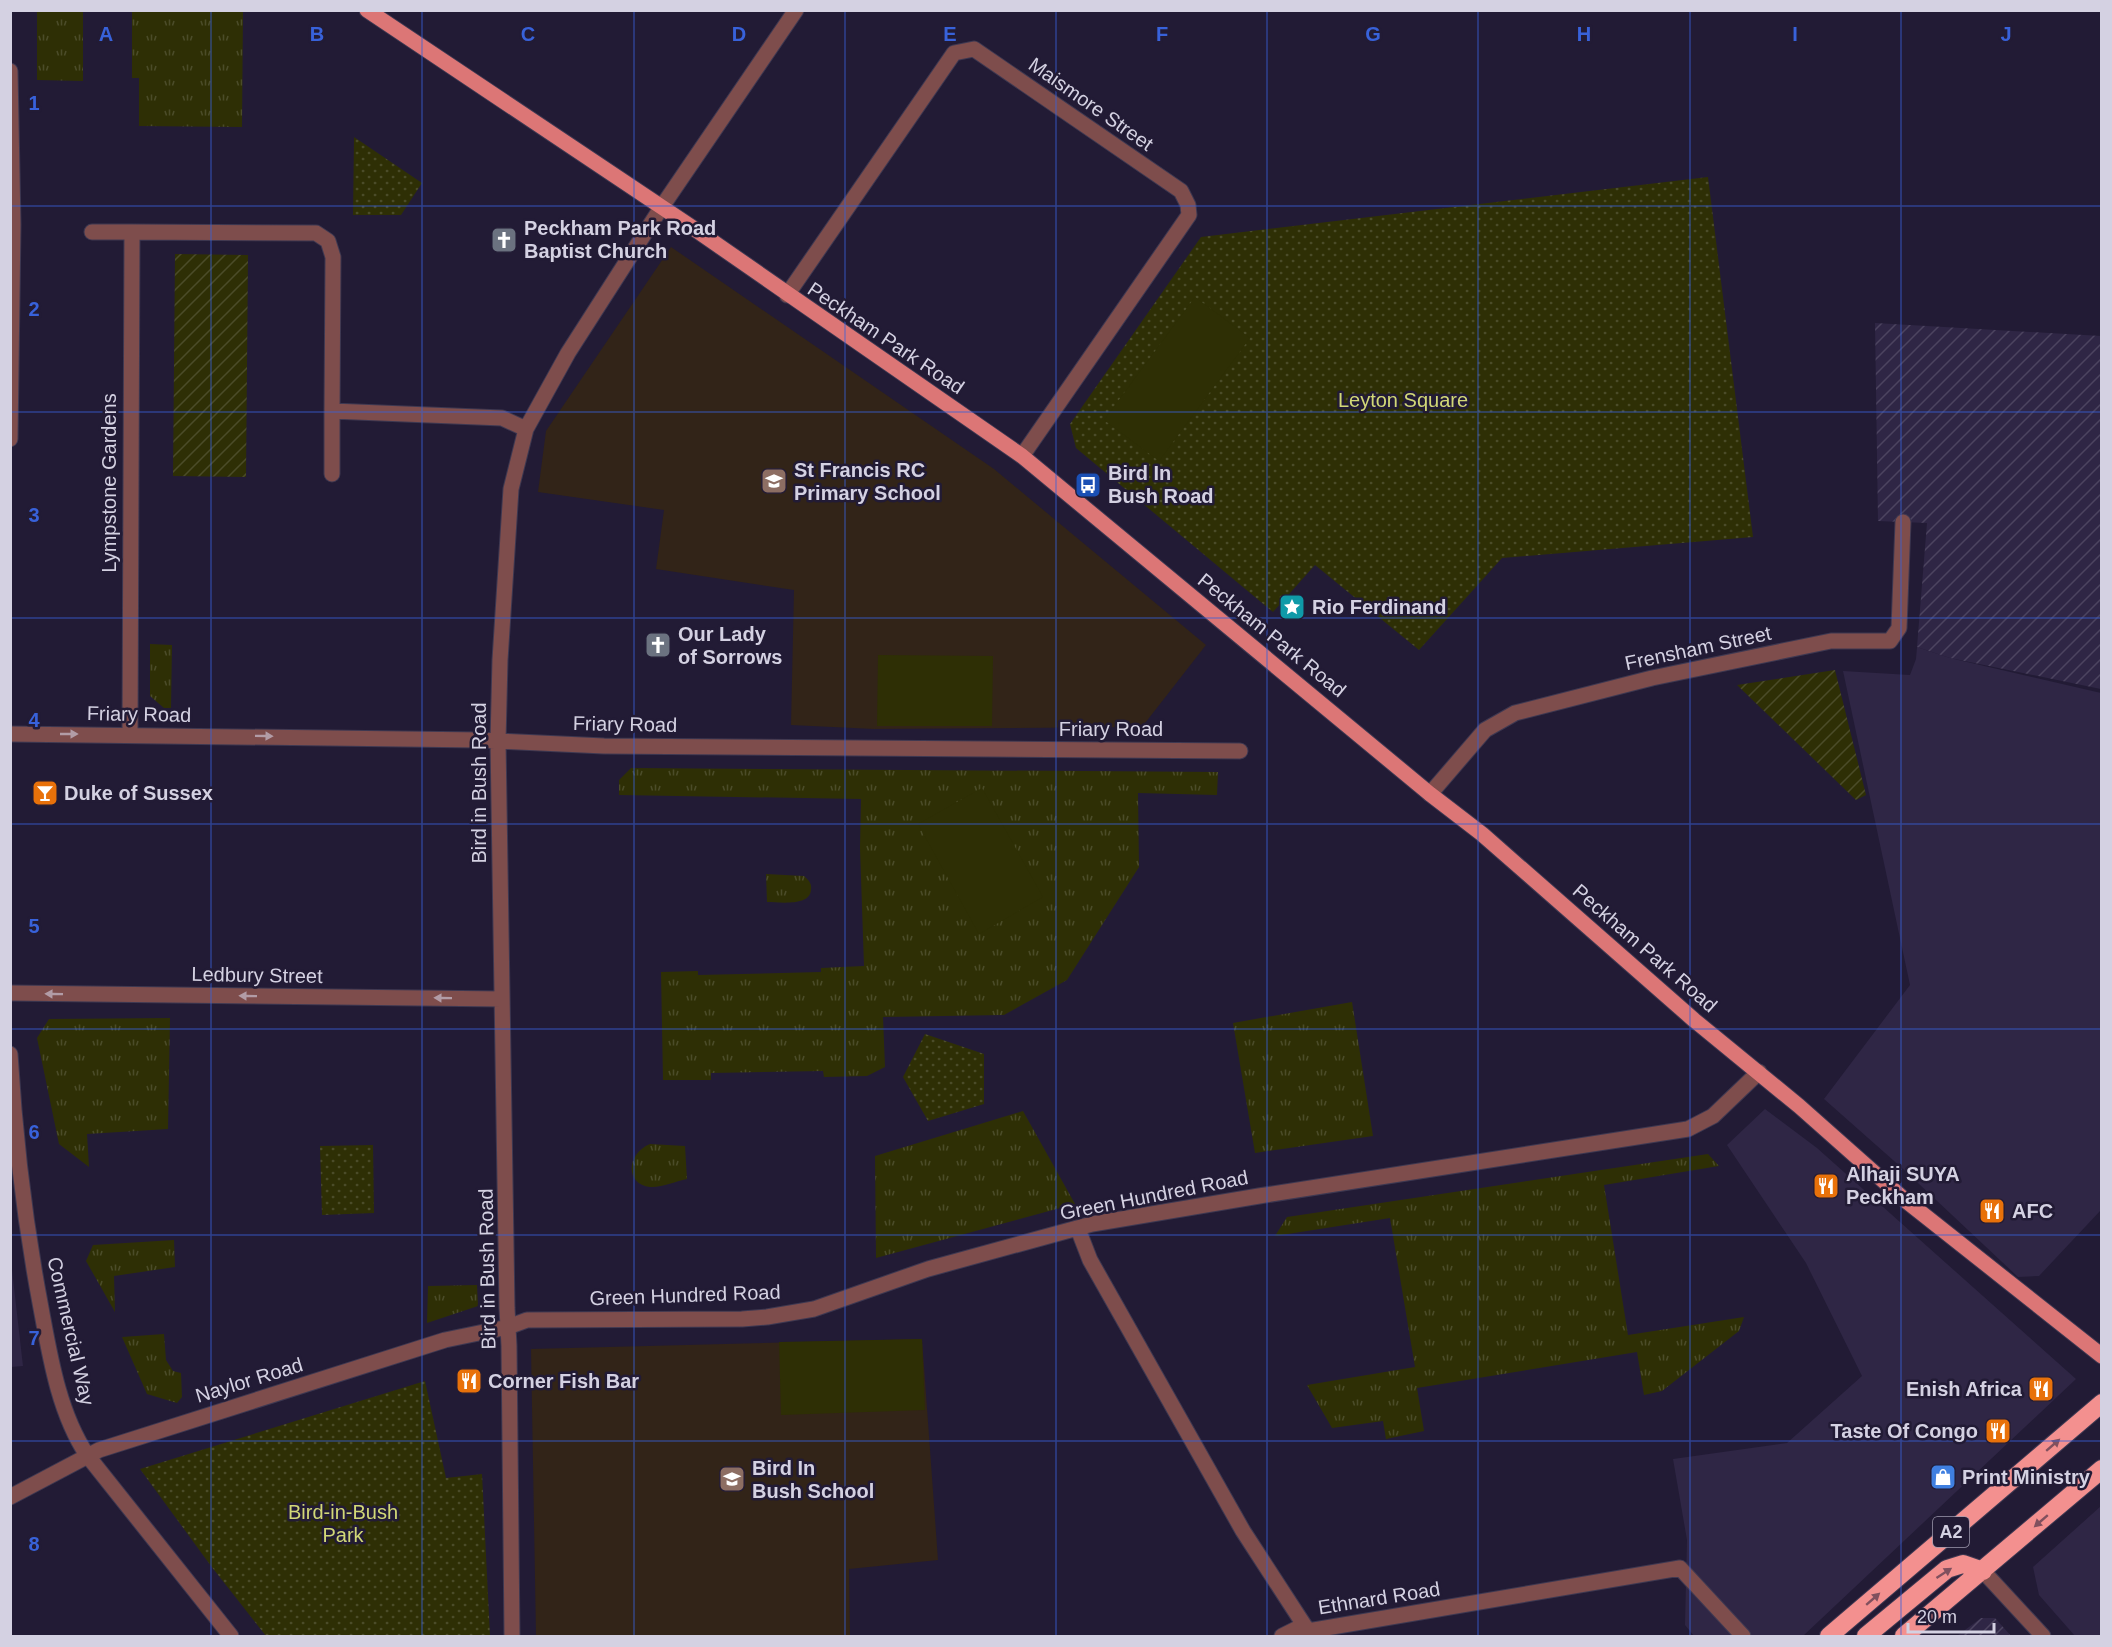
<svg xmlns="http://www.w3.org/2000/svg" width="2112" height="1647" viewBox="0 0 2112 1647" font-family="Arial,sans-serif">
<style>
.built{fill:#2f2645}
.industrial{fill:url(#industrial-furrows)}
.education{fill:#322418}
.grass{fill:url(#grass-tufts)}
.park{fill:url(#park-dots)}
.garden{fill:url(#garden-furrows)}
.pitch{fill:#2e2f05}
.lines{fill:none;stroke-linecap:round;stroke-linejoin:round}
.minor-casing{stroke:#3e3851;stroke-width:17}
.major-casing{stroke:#3e3851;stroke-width:17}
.highway-casing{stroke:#3e3851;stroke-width:20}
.minor{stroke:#7e4d4c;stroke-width:15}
.major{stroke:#dc7676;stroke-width:15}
.highway{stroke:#f3908f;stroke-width:18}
.oneway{fill:#b29ca6}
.oneway2{fill:#80505e}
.grid{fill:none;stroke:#3862da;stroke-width:1.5;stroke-opacity:0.55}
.labels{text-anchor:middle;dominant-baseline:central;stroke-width:5;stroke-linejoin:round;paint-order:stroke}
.shield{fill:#221b35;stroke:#9f9aae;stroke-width:1.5}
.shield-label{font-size:18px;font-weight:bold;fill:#d4d1e2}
.street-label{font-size:20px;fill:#d4d1e2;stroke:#221b35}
.poi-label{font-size:20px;font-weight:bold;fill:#d4d1e2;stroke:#221b35;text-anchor:start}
.park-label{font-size:20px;fill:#d2d877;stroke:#221b35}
.grid-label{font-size:20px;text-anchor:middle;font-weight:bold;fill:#3862da;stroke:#221b35;stroke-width:5;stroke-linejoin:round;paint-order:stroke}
</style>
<defs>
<pattern id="industrial-furrows" width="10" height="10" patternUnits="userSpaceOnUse" patternTransform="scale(1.5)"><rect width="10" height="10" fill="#2f2645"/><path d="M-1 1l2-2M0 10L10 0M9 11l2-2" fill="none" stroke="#4c4460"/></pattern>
<pattern id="grass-tufts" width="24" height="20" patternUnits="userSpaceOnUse" patternTransform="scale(1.5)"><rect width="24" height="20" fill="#2e2f05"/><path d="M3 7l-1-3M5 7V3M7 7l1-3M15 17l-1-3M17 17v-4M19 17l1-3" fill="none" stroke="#4b4c29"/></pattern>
<pattern id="park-dots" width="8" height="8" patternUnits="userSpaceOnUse" patternTransform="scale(1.5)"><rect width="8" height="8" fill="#2e2f05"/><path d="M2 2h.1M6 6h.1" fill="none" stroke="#4b4c29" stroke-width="1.8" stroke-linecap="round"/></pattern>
<pattern id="garden-furrows" width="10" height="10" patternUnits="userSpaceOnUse" patternTransform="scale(1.5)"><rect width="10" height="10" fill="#2e2f05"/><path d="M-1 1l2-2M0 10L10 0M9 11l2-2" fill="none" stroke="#4b4c29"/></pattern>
</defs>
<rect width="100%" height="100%" fill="#221b35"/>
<!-- built -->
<path class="built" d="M1917 647 1950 658 2101 693V1210L2039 1276 2018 1277 1902 1168 1824 1099 1910 985 1843 671 1910 675 1916 659Z
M1765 1109 1817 1148 2076 1379 1803 1636H1694L1685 1625 1687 1540 1673 1459 1787 1443 1862 1376 1806 1263 1727 1145Z
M10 1261H11L23 1366 11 1367Z
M2101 1506V1636H2075L2039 1595 2033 1567Z"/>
<!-- industrial -->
<path class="industrial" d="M1875 323 2101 336V689L1950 658 1917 647 1927 523 1878 521Z
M1981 1618H1995L2011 1636H1957Z"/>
<!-- education -->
<path class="education" d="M671 247 994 469 1206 645 1142 727 874 729 791 725 794 590 656 569 664 510 538 492 546 431Z
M922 1339 938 1560 849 1569 850 1636H536L531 1349Z"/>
<!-- grass -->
<path class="grass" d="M37 11H83V81L37 80Z
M132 11H243L242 127 139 126V78H132Z
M150 644 172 645 171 708H164L150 696Z
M631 768 1218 772 1217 795 1138 793 1139 867 1067 980 1004 1015 883 1017 885 1067 867 1076 824 1077 823 1071 711 1073V1080H663L661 972 698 971V975L821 972V968L864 966 860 848 861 799 619 795V780Z
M766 874 804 876C808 880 812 883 811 889 811 907 779 902 767 902Z
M1352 1002 1373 1136 1255 1153 1233 1023Z
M170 1018 168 1129 87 1134 89 1167 59 1144 37 1038 49 1019Z
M1023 1111 1075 1204 876 1258 875 1156Z
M650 1144 685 1146 687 1179C676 1181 661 1188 650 1187 625 1184 626 1154 650 1144Z
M1708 1154 1719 1166 1604 1185 1628 1335 1744 1317 1739 1331 1662 1391 1644 1395 1637 1352 1417 1388 1424 1431 1386 1439 1383 1421 1332 1428 1307 1385 1415 1367 1390 1218 1275 1236 1287 1217Z
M174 1240 175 1267 114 1276 115 1312 86 1261 93 1245Z
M477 1285 478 1306 427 1323 428 1286Z
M164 1334 166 1360 173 1371 181 1373 182 1397 177 1403 147 1394 122 1337Z"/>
<!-- park -->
<path class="park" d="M354 137 422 183 401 215H353Z
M1708 177 1753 537 1502 558 1419 650 1315 565 1273 612 1076 448 1070 424 1201 237Z
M925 1034 984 1054V1104L928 1121 903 1077Z
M373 1145 374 1213 322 1215 320 1146Z
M425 1381 446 1478 482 1474 490 1636H266L211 1566 140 1469Z"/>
<!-- garden -->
<path class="garden" d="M175 254 248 255 246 477 173 476Z
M1835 670 1866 795 1856 800 1737 685Z"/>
<!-- pitch -->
<path class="pitch" d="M1195 297 1250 338 1159 461 1104 420Z
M878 655 993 656 992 726H877Z
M982 788 1043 897 979 934 918 824Z
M922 1339 925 1410 781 1415 779 1342Z"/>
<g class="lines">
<!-- minor casing -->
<g class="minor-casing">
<path id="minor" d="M10 71 13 225 10 439
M92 232H132
M787 295 954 53 974 49 1181 191 1188 205 1189 215 1022 456
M332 411V474
M10 734 479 740 604 746 1240 751
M130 734 132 232 316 233 328 241 333 257 332 411 502 418 526 429
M1430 794 1485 730 1515 713 1652 678 1831 641H1890L1899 628 1903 522
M10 993 502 999
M10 1054C15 1139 25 1224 41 1308 50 1357 59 1413 87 1455L231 1636
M1078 1229 1090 1260 1243 1531 1308 1631 1680 1568 1743 1636
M10 1497 99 1450 445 1340 508 1327 527 1320 742 1319 767 1317 814 1309 928 1269 1092 1224 1259 1196 1688 1129 1713 1116 1759 1072
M1983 1571 2043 1636
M512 1636 509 1346 507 1308 498 741 500 660 511 489 526 429 568 353 661 208 796 10
M1282 1636 1304 1625"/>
</g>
<!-- major casing -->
<g class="major-casing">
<path id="major" d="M367 10 696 230 1022 456 1430 794 1482 834 1694 1020 1799 1106 1905 1200 2102 1356"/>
</g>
<!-- highway casing -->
<g class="highway-casing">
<path id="highway" d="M1829 1636 2102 1403
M1866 1636 1947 1569 1963 1564 1983 1571
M1904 1636 2102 1469"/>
</g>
<!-- minor -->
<use href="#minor" class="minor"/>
<!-- major -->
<use href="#major" class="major"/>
<!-- highway -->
<use href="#highway" class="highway"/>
</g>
<!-- one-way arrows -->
<defs><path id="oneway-solid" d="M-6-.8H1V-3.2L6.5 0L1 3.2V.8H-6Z" transform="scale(1.5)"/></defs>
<g class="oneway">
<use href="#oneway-solid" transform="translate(69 734)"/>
<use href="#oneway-solid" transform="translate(264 736) rotate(1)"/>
<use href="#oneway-solid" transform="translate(54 994) rotate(-179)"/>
<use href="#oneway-solid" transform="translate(248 996) rotate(-179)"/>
<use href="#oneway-solid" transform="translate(443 998) rotate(-179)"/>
</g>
<g class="oneway2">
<use href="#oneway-solid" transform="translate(2053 1445) rotate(-41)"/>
<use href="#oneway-solid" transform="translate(2041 1521) rotate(139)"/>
<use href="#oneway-solid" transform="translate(1944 1573) rotate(-33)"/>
<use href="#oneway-solid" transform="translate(1873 1599) rotate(-41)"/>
</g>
<!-- grid -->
<path class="grid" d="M211 10V1636M422 10V1636M634 10V1636M845 10V1636M1056 10V1636M1267 10V1636M1478 10V1636M1690 10V1636M1901 10V1636M10 206H2102M10 412H2102M10 618H2102M10 824H2102M10 1029H2102M10 1235H2102M10 1441H2102"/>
<!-- icons -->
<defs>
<g id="church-square" transform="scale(1.35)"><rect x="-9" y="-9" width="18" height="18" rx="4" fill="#6b7280" stroke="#221b35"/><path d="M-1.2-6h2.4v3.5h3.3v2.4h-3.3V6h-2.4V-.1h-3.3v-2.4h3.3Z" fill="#fff"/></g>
<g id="school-square" transform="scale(1.35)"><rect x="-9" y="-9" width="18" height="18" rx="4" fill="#8d6e63" stroke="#221b35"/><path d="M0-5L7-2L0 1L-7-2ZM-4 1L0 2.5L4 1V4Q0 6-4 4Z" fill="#fff"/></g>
<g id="bus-square" transform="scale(1.35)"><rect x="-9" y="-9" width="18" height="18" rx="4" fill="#1a4fb4" stroke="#221b35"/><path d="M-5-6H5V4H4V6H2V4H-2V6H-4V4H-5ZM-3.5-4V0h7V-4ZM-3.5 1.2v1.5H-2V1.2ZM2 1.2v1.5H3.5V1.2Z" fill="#fff"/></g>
<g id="sight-square" transform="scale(1.35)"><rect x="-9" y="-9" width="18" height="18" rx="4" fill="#0f9aa8" stroke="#221b35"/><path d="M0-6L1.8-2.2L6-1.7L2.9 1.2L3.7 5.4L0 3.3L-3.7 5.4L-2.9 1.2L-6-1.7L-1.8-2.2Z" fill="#fff"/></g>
<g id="bar-square" transform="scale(1.35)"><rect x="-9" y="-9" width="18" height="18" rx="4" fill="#e8710a" stroke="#221b35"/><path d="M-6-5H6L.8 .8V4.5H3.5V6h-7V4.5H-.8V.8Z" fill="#fff"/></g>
<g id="restaurant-square" transform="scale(1.35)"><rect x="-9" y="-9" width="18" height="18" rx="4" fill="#e8710a" stroke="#221b35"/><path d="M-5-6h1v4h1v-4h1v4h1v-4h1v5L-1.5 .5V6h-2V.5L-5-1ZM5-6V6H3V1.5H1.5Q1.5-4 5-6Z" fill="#fff"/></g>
<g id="shop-square" transform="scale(1.35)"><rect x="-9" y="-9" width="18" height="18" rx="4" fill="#3f7fe0" stroke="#221b35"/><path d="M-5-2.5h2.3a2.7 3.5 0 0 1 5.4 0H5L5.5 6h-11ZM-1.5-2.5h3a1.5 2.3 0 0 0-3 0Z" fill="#fff"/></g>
</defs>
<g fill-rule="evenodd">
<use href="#church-square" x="504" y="240"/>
<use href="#school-square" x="774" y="481"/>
<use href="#bus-square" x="1088" y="485"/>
<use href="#sight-square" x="1292" y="607"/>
<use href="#church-square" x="658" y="645"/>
<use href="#bar-square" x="45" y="793"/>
<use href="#restaurant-square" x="1826" y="1186"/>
<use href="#restaurant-square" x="1992" y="1211"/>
<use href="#restaurant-square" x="469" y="1381"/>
<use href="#restaurant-square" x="2041" y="1389"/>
<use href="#restaurant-square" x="1998" y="1431"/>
<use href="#shop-square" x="1943" y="1477"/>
<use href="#school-square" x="732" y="1479"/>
</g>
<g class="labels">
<!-- shield labels -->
<rect class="shield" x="1933" y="1517" width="36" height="30" rx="4.5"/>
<g class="shield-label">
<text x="1951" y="1532">A2</text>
</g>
<!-- street labels -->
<g class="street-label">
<text transform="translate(1091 104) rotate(35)">Maismore Street</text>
<text transform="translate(886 338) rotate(34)">Peckham Park Road</text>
<text transform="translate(109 483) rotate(-90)">Lympstone Gardens</text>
<text transform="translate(1272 635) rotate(39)">Peckham Park Road</text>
<text transform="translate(1698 648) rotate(-12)">Frensham Street</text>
<text transform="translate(139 714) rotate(1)">Friary Road</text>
<text transform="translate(625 724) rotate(1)">Friary Road</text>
<text x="1111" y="729">Friary Road</text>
<text transform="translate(479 783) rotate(-90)">Bird in Bush Road</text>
<text transform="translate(1645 948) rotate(41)">Peckham Park Road</text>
<text transform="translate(257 975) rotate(1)">Ledbury Street</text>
<text transform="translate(1154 1195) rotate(-11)">Green Hundred Road</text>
<text transform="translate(487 1269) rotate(-91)">Bird in Bush Road</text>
<text transform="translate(685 1295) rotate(-2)">Green Hundred Road</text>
<text transform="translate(71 1331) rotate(77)">Commercial Way</text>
<text transform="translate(249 1380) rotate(-17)">Naylor Road</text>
<text transform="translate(1379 1598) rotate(-9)">Ethnard Road</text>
</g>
<!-- poi labels -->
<g class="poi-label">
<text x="524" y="228">Peckham Park Road<tspan x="524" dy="23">Baptist Church</tspan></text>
<text x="794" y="470">St Francis RC<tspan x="794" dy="23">Primary School</tspan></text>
<text x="1108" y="473">Bird In<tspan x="1108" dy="23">Bush Road</tspan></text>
<text x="1312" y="607">Rio Ferdinand</text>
<text x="678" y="634">Our Lady<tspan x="678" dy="23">of Sorrows</tspan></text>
<text x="64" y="793">Duke of Sussex</text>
<text x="1846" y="1174">Alhaji SUYA<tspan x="1846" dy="23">Peckham</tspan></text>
<text x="2012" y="1211">AFC</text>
<text x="488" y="1381">Corner Fish Bar</text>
<text x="2022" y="1389" text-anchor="end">Enish Africa</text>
<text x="1978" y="1431" text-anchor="end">Taste Of Congo</text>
<text x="752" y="1468">Bird In<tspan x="752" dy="23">Bush School</tspan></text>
<text x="1962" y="1477">Print Ministry</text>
</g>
<!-- park labels -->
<g class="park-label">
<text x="1403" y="400">Leyton Square</text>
<text x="343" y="1512">Bird-in-Bush<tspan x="343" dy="23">Park</tspan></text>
</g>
</g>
<g class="grid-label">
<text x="106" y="41">A</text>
<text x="317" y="41">B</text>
<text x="528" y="41">C</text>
<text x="739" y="41">D</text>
<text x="950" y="41">E</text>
<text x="1162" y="41">F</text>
<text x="1373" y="41">G</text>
<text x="1584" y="41">H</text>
<text x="1795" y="41">I</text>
<text x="2006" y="41">J</text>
<text x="34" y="110">1</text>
<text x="34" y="316">2</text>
<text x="34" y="522">3</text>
<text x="34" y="727">4</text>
<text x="34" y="933">5</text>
<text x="34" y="1139">6</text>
<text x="34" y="1345">7</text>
<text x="34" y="1551">8</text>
</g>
<!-- border -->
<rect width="2112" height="1647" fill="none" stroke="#d4d1e2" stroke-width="24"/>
<!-- scale -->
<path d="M1908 1623v9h86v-9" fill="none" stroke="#d4d1e2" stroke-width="3"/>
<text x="1917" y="1623" font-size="18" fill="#d4d1e2" stroke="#221b35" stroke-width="4.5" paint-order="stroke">20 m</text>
</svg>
